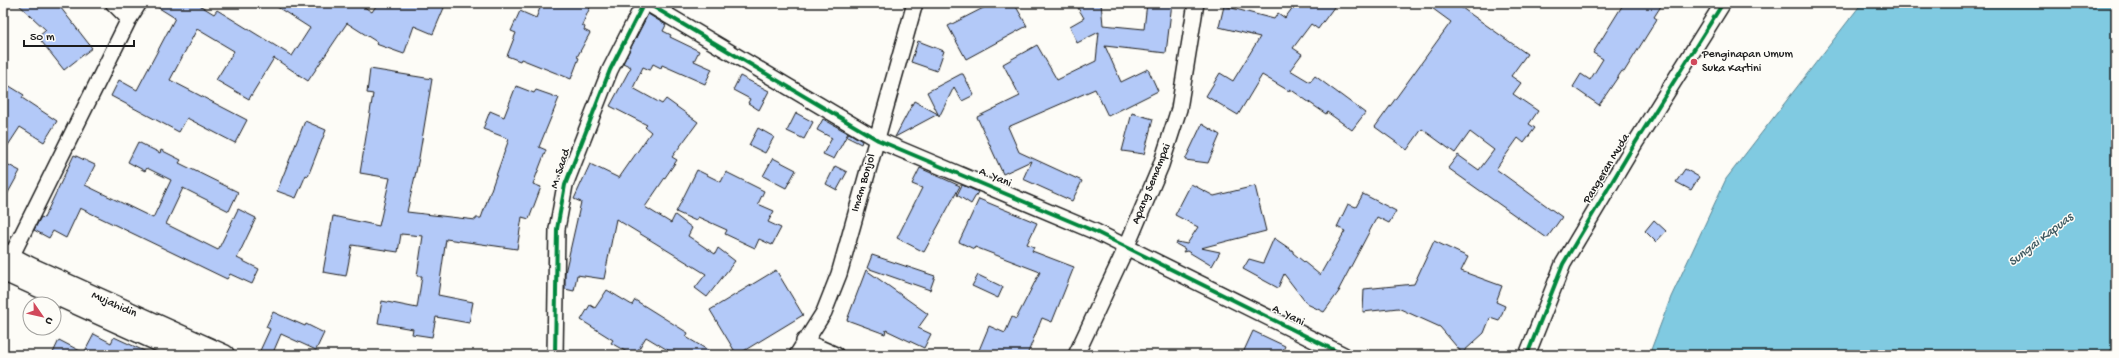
<svg xmlns="http://www.w3.org/2000/svg" width="2119" height="358" viewBox="0 0 2119 358" font-family="'Gochi Hand',sans-serif">
<style>
.water{fill:#80cae1;stroke:#588492}
.building{fill:#b3c9f8;stroke:#1c1c1c}
.lines{fill:none;stroke-linecap:round;stroke-linejoin:round}
.minor-casing{stroke:#1c1c1c;stroke-width:18}
.major-casing{stroke:#1c1c1c;stroke-width:22}
.minor{stroke:#fdfcf7;stroke-width:15}
.major{stroke:#fdfcf7;stroke-width:19}
.cycleway-casing{stroke:#fdfcf7;stroke-width:6}
.cycleway{stroke:#00873e;stroke-width:4}
.poi-dot{fill:#d1495b;stroke:#fdfcf7;stroke-width:1.5}
.labels{text-anchor:middle;dominant-baseline:central;stroke-width:3;stroke-linejoin:round;paint-order:stroke}
.poi-label{font-size:12px;fill:#1c1c1c;stroke:#fdfcf7;text-anchor:start}
.street-label{font-size:12px;fill:#1c1c1c;stroke:#fdfcf7}
.water-label{font-size:13px;font-style:italic;fill:#3f5961;stroke:#fdfcf7}
</style>
<rect width="100%" height="100%" fill="#fdfcf7"/>
<filter id="ink" filterUnits="userSpaceOnUse"><feTurbulence type="fractalNoise" baseFrequency=".025" numOctaves="2"/><feDisplacementMap in="SourceGraphic" scale="8" xChannelSelector="R" yChannelSelector="G"/><feConvolveMatrix kernelMatrix="1 2 1 2 8 2 1 2 1" color-interpolation-filters="sRGB"/></filter>
<g filter="url(#ink)">
<!-- water -->
<path class="water" d="M1862 3H2116V355H1649L1671 297 1726 179Z"/>
<!-- building -->
<path class="building" d="M17 3H57L92 48 64 70 38 37 46 30Z
M151 3H196L214 14 217 10 292 56 310 28 271 3H358L372 12 378 3H446L433 34 414 26 404 54 376 44 377 42 347 23 308 81 274 58 249 99 216 80 234 51 197 29 170 80 247 120 235 143 187 118 179 132 111 96 119 80 137 90 175 18Z
M542 3H592L582 25 585 27 584 30 590 33 577 57 579 58 571 79 521 59 520 61 507 56 516 33 511 31 520 11 536 18Z
M993 3H1014L1027 26 966 59 948 26Z
M1075 3H1101L1103 25 1144 29 1147 3H1172L1166 53 1105 46 1121 82 1148 69 1158 91 1108 116 1095 89 1008 127 1019 152 1082 181 1072 201 1023 179 1031 161 1003 174 977 117 1020 96 1003 64 1037 45 1057 80 1096 61 1099 32 1077 43 1070 26 1084 18Z
M1296 3H1337L1318 29 1311 24 1293 48 1302 54 1290 70 1310 82 1315 76 1365 113 1352 130 1327 112 1326 114 1290 89 1289 91 1262 75 1238 115 1206 96 1220 73 1233 81 1260 37 1219 27 1224 6 1274 19 1278 13 1285 18Z
M1425 3H1455L1527 54 1511 76 1521 83 1513 94 1538 111 1529 124 1535 128 1524 143 1518 138 1496 169 1562 217 1547 238 1448 168 1458 155 1479 170 1494 150 1470 132 1455 153 1422 129 1407 150 1375 127 1451 22Z
M1624 3H1663L1654 17 1657 19 1624 72 1622 71 1599 105 1573 87 1581 74 1590 80 1603 59 1593 53Z
M648 14 666 25 663 31 671 35 670 37 699 51 694 61 712 69 705 84 662 65 661 68 653 64 650 70 643 67 633 88 662 104 666 99 698 122 672 157 677 160 645 207 671 223 675 215 692 228 688 236 715 254 718 248 735 261 707 297 695 288 706 274 616 219 604 279 577 275 574 291 565 289V273L581 202 574 199 590 164 619 178 651 132 645 127 647 125 610 106 631 67 623 63Z
M918 41 944 51 937 71 911 62Z
M370 69 432 79 419 158 407 212 476 220V218H481L509 139 483 129 490 111 504 117 516 86 534 93 536 90 559 98 539 147 546 150 533 184 541 187 529 219 522 217 517 249 446 239 438 295 473 302 469 323 436 317 432 337 412 334 413 329 378 323 382 301 417 308 422 276H417L423 236 401 234 398 252 352 245 346 276 323 272 333 216 379 226 390 178 360 173 373 94 367 93Z
M961 74H963L974 95 962 101 954 87 939 117 938 114 895 137 914 101 938 114 927 92Z
M740 76 769 91 759 110 748 103 750 99 733 90Z
M3 82 24 95 22 98 57 121 44 142 20 127 3 153Z
M796 113 813 122 804 139 787 131Z
M1132 113 1153 119 1144 154 1122 151Z
M823 119 848 133 834 159 823 154 832 138 817 130Z
M305 121 326 130 308 176 306 175 296 198 277 191Z
M1202 124 1220 135 1208 163 1185 160Z
M758 128 774 137 765 153 749 145Z
M849 133 862 141 861 144 847 137Z
M138 142 160 153 161 150 181 160 179 163 238 192 229 211 183 188 166 224 218 250 238 209 256 218 237 258 259 269 252 284 230 274 227 279 80 208 66 238 53 231 49 238 34 230 41 217 44 218 74 155 95 165 85 185 153 218 171 180 147 168 145 171 128 162Z
M773 158 796 170 786 188 763 176Z
M3 162 20 171 3 202Z
M835 166 847 172 837 190 826 184Z
M920 168 960 186 924 252 897 238 922 188 912 184Z
M1685 169 1699 177 1691 190 1676 182Z
M697 170 721 182 726 172 764 191 758 204 774 211 768 222 781 228 772 245 759 239 755 248 725 234 727 230 698 217 696 221 676 212Z
M1191 184 1214 196 1255 186 1266 231 1201 248 1220 252 1212 266 1187 251 1183 252 1185 249 1176 244 1177 242 1187 244 1198 227 1175 215Z
M962 185 978 192 971 204 957 195Z
M1363 194 1396 211 1389 223 1377 217 1338 291 1340 290 1324 312 1307 304 1284 274 1278 288 1243 269 1249 259 1263 263 1274 238 1293 251V253L1320 275 1345 231 1337 227 1348 204 1356 207Z
M979 199 1037 223 1027 244 1034 247 1032 251 1074 267 1052 322 1042 318 1027 355H977L989 326 1005 333 1012 317 1016 319 1040 272 975 247 974 249 959 242Z
M1654 220 1666 231 1656 242 1645 231Z
M1434 241 1468 257 1461 271 1502 286 1496 302 1505 306 1499 321 1490 318 1484 333 1462 353 1440 327 1398 308 1363 312 1364 289 1414 284Z
M872 255 935 276 930 290 867 268Z
M776 270 803 315 737 355 710 310Z
M866 270 928 314 918 328 931 334 924 348 886 330 885 334 847 320Z
M978 275 1003 287 998 298 972 286Z
M607 290 632 305 635 300 688 333 686 337 716 355H676L646 337 635 355H632L611 343 613 340 581 320 590 305 595 308Z
M273 312 305 326 306 324 324 333 316 350 281 334 272 355H258L270 329 266 327Z
M1253 331 1285 346 1281 355H1242Z
M94 334 111 343 114 337 153 355H52L59 340 84 353Z"/>
<g class="lines">
<!-- minor casing -->
<g class="minor-casing">
<path id="minor" d="M113 3 129 19
M647 3 878 140 1096 232 1344 355
M6 267 129 19 139 3
M804 341 836 355
M555 355 557 229 565 185 610 70 644 3
M797 355 824 312 839 274 915 3
M1076 355 1126 248 1161 165 1179 109 1196 3
M1527 355 1563 264 1634 145 1723 3"/>
</g>
<!-- major casing -->
<g class="major-casing">
<path id="major" d="M3 253 30 267 225 355
M3 271 188 355"/>
</g>
<!-- minor -->
<use href="#minor" class="minor"/>
<!-- major -->
<use href="#major" class="major"/>
<!-- cycleway casing -->
<g class="cycleway-casing">
<path id="cycleway" d="M647 3 878 140 1096 232 1344 355
M555 355 557 229 565 185 610 70 644 3
M1527 355 1563 264 1634 145 1723 3"/>
</g>
<!-- cycleway -->
<use href="#cycleway" class="cycleway"/>
</g>
</g>
<!-- markers -->
<circle class="poi-dot" cx="1694" cy="62" r="4"/>
<g class="labels">
<!-- poi labels -->
<g class="poi-label">
<text x="1702" y="55">Penginapan Umum<tspan x="1702" dy="14">Suka Kartini</tspan></text>
</g>
<!-- street labels -->
<g class="street-label">
<text transform="translate(561 169) rotate(-72)">M. Saad</text>
<text transform="translate(1607 169) rotate(-59)">Pangeran Muda</text>
<text transform="translate(995 178) rotate(23)">A. Yani</text>
<text transform="translate(864 183) rotate(-73)">Imam Bonjol</text>
<text transform="translate(1152 184) rotate(-68)">Apang Semampai</text>
<text transform="translate(114 305) rotate(24)">Mujahidin</text>
<text transform="translate(1288 316) rotate(26)">A. Yani</text>
</g>
<!-- water labels -->
<g class="water-label">
<text transform="translate(2041 240) rotate(-38)">Sungai Kapuas</text>
</g>
</g>
<!-- margin -->
<rect width="2119" height="358" fill="none" stroke="#fdfcf7" stroke-width="16"/>
<rect x="8" y="8" width="2103" height="342" fill="none" stroke="#1c1c1c" stroke-width="1.5" filter="url(#ink)"/>
<!-- north arrow -->
<g transform="translate(42 316) rotate(124)"><circle r="19" fill="#fdfcf7" stroke="#a3a29f"/>
<path d="M0-3L7 15L0 10L-7 15Z" fill="#d1495b"/>
<text y="-6" font-size="11" font-weight="bold" text-anchor="middle" fill="#1c1c1c">U</text>
</g>
<!-- scale -->
<path d="M24 40v6h110v-6" fill="none" stroke="#1c1c1c" stroke-width="2"/>
<text x="30" y="40" font-size="12" fill="#1c1c1c" stroke="#fdfcf7" stroke-width="3" paint-order="stroke">50 m</text>
</svg>
